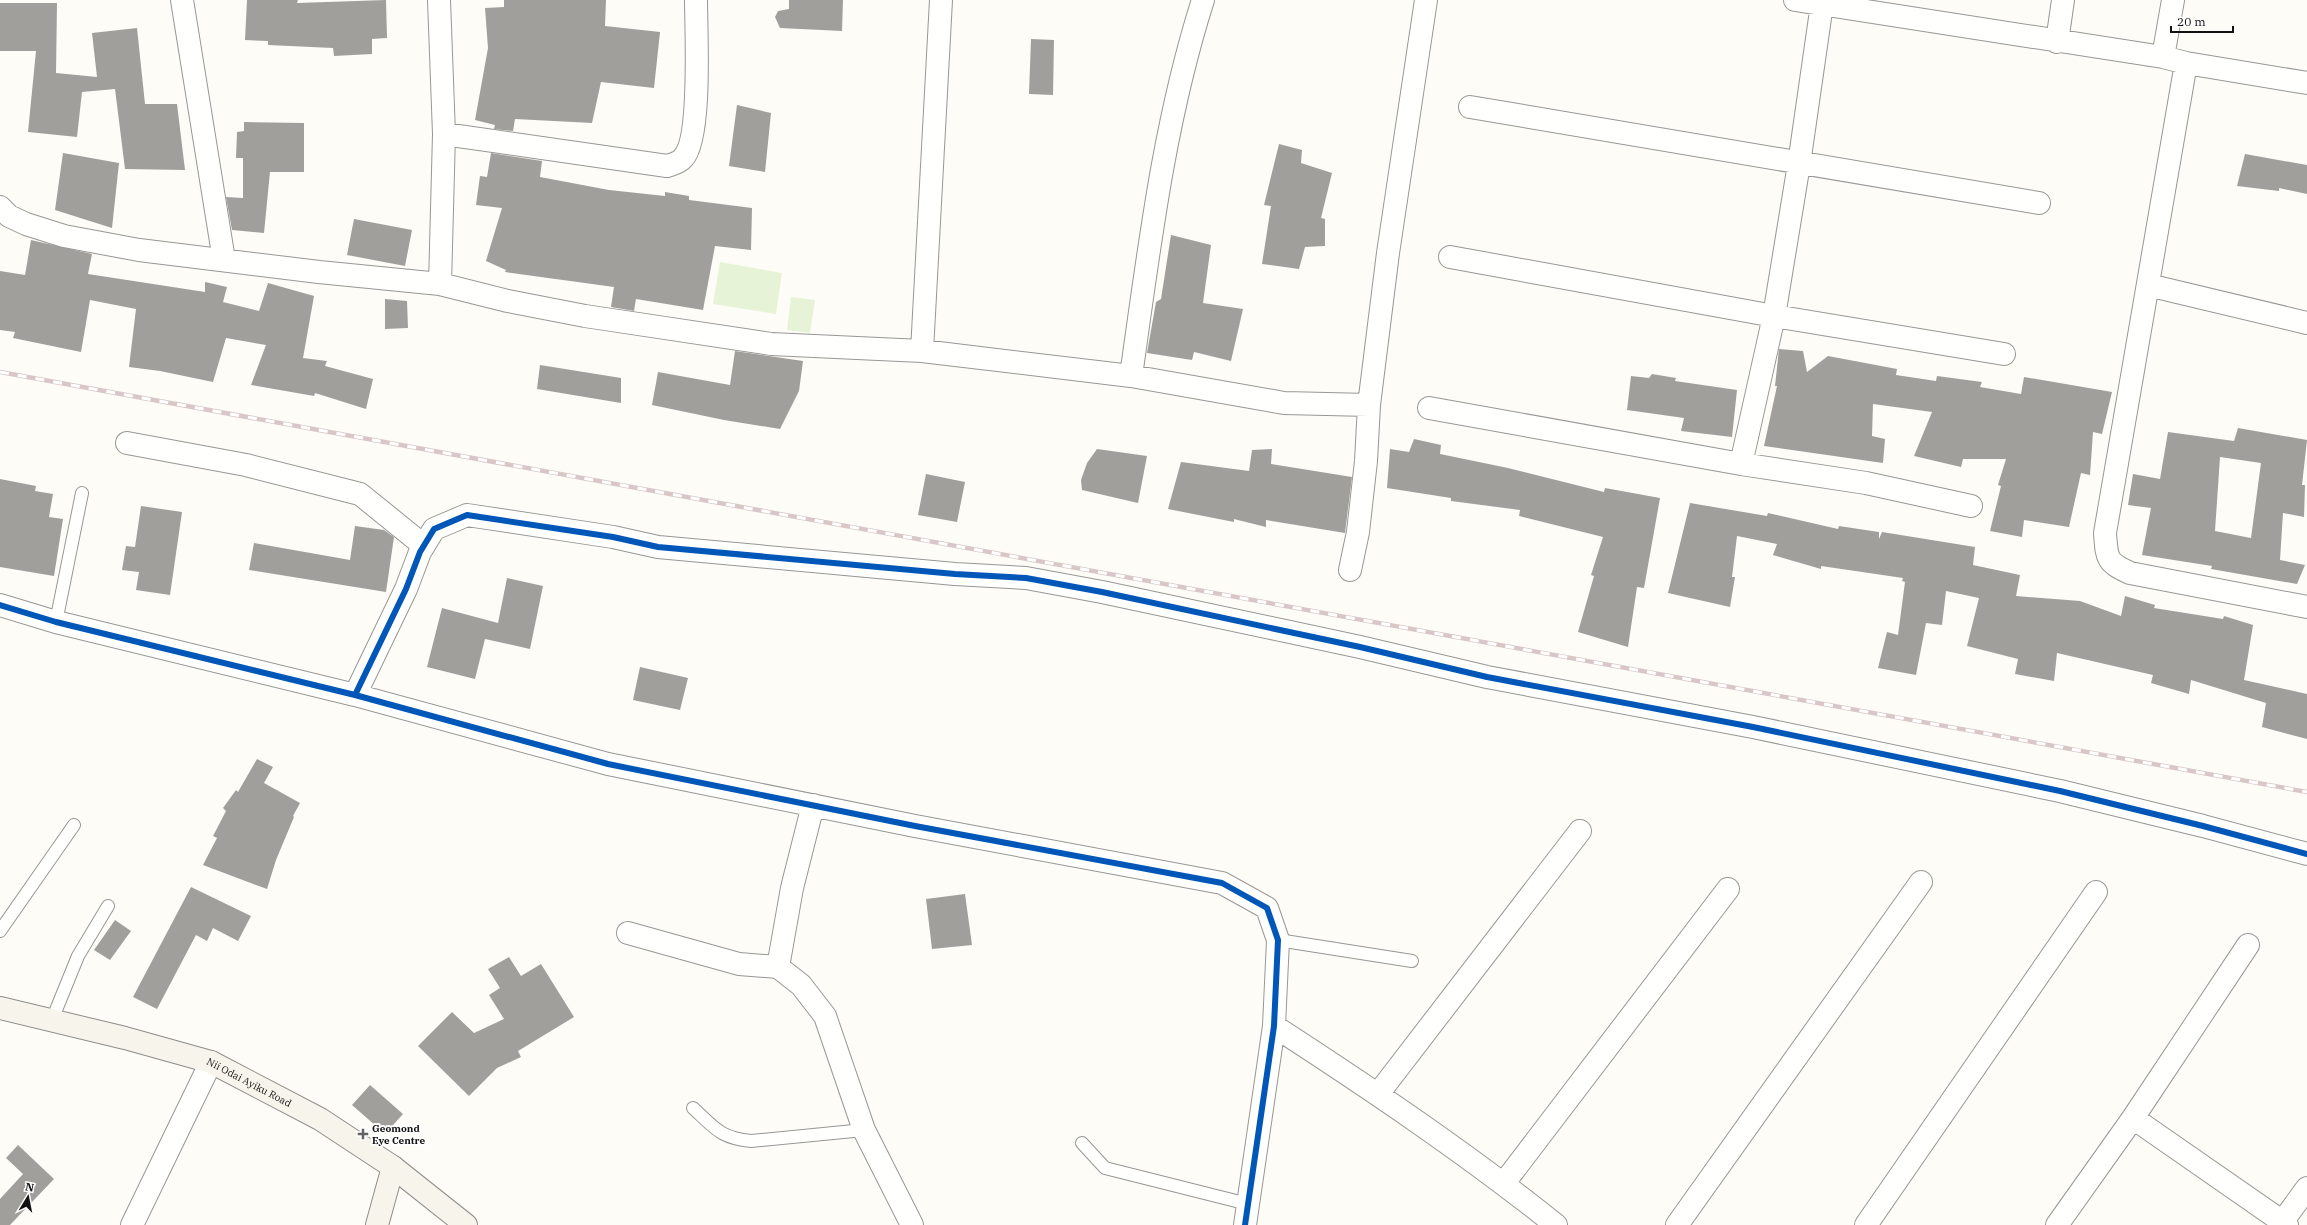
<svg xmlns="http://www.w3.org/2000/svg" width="2307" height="1225" viewBox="0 0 2307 1225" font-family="'IBM Plex Serif',serif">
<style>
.green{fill:#e7f3d7}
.building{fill:#a19f9c;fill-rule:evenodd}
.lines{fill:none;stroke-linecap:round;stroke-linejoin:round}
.lane-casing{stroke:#979795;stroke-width:14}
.street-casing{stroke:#979795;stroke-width:24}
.secondary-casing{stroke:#8e8d8b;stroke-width:24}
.lane{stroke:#fffffe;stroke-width:12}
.street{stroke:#fffffe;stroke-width:22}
.secondary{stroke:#f6f4eb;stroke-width:22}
.rail-casing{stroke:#d9c6c7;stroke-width:4.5}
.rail{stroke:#fff;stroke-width:3;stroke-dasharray:9;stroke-linecap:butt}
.cycleway-casing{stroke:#fff;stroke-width:8}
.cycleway{stroke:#0057b8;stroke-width:6}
.poi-dot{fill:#646362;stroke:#fff;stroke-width:1.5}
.labels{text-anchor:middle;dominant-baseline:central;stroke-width:4;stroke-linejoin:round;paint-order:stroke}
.street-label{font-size:10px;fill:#111;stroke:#fff}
.poi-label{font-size:10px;font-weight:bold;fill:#111;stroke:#fff;text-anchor:start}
</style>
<rect width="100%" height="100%" fill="#fdfcf7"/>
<!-- green -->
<path class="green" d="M720 262 782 273 776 314 713 304Z
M791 297 815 300 810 333 787 330Z"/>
<!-- building -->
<path class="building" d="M247 0H298L297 3 386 0 387 38 372 39V54L334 56 333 48 268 45V41L245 40Z
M504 0H606L605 26 660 32 654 88 601 82 592 123 515 119 513 131 494 129 495 125 475 120 488 48 485 8 504 7Z
M789 0H843L842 31 780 28 775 17 778 11 789 9Z
M0 3H57L56 73 97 77 92 33 137 28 145 104H177L185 170 125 169 115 89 82 92 77 137 28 132 36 51H0Z
M1031 39 1054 40 1053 95 1029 94Z
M737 105 771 113 765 172 729 166Z
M244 122 304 123V172H270L264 233 232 230 226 197 243 198V158H236L237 132 244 131Z
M1279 144 1302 150 1301 163 1332 173 1321 218 1325 219V246L1305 247 1299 269 1262 264 1271 206 1264 205Z
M63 153 119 163 112 228 55 210Z
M491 153 542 161 540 177 609 190 665 196V192L689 196V200L752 208 751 250 715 246 703 310 636 299 634 311 611 307 614 287 505 272 506 270 486 261 502 208 476 205 480 176 487 177Z
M2245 154 2307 165V194L2279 188V191L2237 186Z
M354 219 412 230 405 266 347 255Z
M1171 235 1211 245 1203 303 1243 309 1231 361 1194 352 1192 360 1147 353 1156 302 1161 299Z
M31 240 92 254 88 274 205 292V282L227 287 223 302 259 311 268 283 314 296 303 358 327 361 325 366 373 379 366 409 315 393 314 396 251 385 266 345 226 338 213 382 160 371 129 367 136 309 90 300 81 352 13 338 15 332 0 330V271L25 275Z
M385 299 407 301 408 328 385 329Z
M1779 349 1803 351 1807 372 1828 356 1897 369 1896 375 1936 381 1937 376 1982 382 1980 387 2021 394 2024 377 2112 392 2102 434 2093 432 2090 475 2081 473 2069 527 2024 520 2022 537 1990 531 2001 486 1998 485 2006 459H1963L1961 467 1914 456 1932 412 1873 404 1872 436 1885 439 1883 463 1764 446 1777 386H1775Z
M735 351 803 361 799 391 780 429 724 420 652 405 658 372 730 385Z
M540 365 621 378V403L537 389Z
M1652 374 1676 378 1675 381 1737 390 1732 437 1681 431 1684 418 1627 410 1631 376 1649 378Z
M2238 428 2307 440 2302 485H2305L2304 517 2283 513 2280 560 2305 565 2297 584 2211 569 2212 566 2142 555 2151 508 2128 505 2133 474 2160 479 2168 432 2234 441ZM2220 457 2261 463 2251 538 2215 531Z
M1414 439 1441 445 1440 454 1508 468 1604 492 1605 488 1660 498 1644 588 1637 587 1628 647 1578 632 1594 576 1591 575 1603 537 1519 516 1520 510 1451 501V498L1387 488 1390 449 1409 452Z
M1097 449 1147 456 1138 503 1082 490 1081 480 1087 463Z
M1272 449 1271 464 1352 477 1345 533 1266 520V527L1234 519V522L1168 509 1181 462 1249 471 1252 450Z
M926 474 965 482 957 522 918 515Z
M0 479 36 486 35 491 53 494 49 517 63 519 54 576 0 567Z
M1690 503 1767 516 1768 513 1838 529 1839 526 1879 532V539L1882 532 1975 547 1973 565 2020 575 2016 596 2080 601 2121 616 2125 596 2155 605 2154 608 2223 619 2224 616 2253 625 2244 680 2307 694V739L2262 727 2266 703 2191 680 2189 694 2151 683 2153 675 2057 653 2054 681 2015 674 2018 659 1967 646 1979 598 1946 591 1942 625 1926 623 1916 675 1878 668 1887 632 1898 635 1905 582 1902 581 1903 578 1821 566V569L1773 555 1777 544 1737 536 1732 577H1735L1730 607 1668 593Z
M141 506 182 512 170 595 136 590 139 572 122 570 126 546 135 547Z
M355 526 384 530 394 537 386 592 249 570 254 543 350 560Z
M507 578 543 586 530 649 485 639 475 679 427 667 442 608 498 623Z
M640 667 688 678 680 710 633 700Z
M257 759 273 767 264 783 300 803 293 816 294 817 276 860 267 889 203 865 217 838 213 836 226 811 223 808 236 790 238 792Z
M191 887 251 916 238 941 213 928 207 941 196 935 157 1009 133 997Z
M965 894 972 945 932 949 926 899Z
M115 920 131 931 110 960 94 950Z
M509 957 521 976 541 964 574 1017 518 1051 521 1057 497 1068 469 1096 418 1046 452 1012 474 1033 504 1019 489 995 500 988 488 969Z
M370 1085 403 1114 385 1134 352 1105Z
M18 1145 54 1179 10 1225H0V1199L23 1174 6 1158Z"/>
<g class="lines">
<!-- lane casing -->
<g class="lane-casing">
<path id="lane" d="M56 622 82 493
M0 931 74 825
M1278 940 1412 961
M52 1020 78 956 108 906
M693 1108C715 1128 720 1138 751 1141L864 1130
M1082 1143 1105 1168 1248 1204"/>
</g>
<!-- street casing -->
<g class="street-casing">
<path id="street" d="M182 0 224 260
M439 0 444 134 440 284
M1795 0 2163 57 2186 63 2307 83
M2057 42 2063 0
M2163 57 2173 0
M2186 63 2105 533C2107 559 2106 562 2130 573L2307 607
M1470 107 2039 203
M444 134 667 166C673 164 679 163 683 158 702 139 696 30 696 0
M0 207 9 216 26 224 64 236 139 250 319 272 440 284 508 301 585 316 771 344 922 351 1131 376 1284 403 1369 405
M1450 257 1774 316 2004 354
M2148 285 2307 323
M922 351 941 0
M1131 376C1149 249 1164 122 1203 0
M1429 408 1741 464 1866 483 1971 506
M127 443 246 465 360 494 423 545
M1741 464 1774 316 1799 164 1822 4
M1350 570 1358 532 1366 461 1369 405 1388 253 1426 0
M0 605 56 622 355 695 608 764 915 826 1222 883 1267 908 1278 940 1274 1026 1245 1225
M355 695 406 589 420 552 434 529 467 515 613 537 658 547 955 574 1026 578 1102 592 1360 647 1487 677 1753 727 2060 791 2203 826 2307 854
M628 933 739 964 778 967 801 985 825 1016 864 1130 912 1225
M778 967 792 888 813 805
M1274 1026C1371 1089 1466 1153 1556 1225
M1378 1094 1580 831
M2133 1118 2287 1225
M1504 1183 1728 889
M132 1225 211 1062
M1677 1225 1921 882
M1866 1225 2096 892
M2057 1225 2133 1118 2248 945
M2280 1225 2307 1188"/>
</g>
<!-- secondary casing -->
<g class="secondary-casing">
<g id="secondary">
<path id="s1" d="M0 1008 125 1038 211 1062 320 1119 393 1167 466 1225"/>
<path d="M377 1225 393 1167"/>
</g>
</g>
<!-- lane -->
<use href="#lane" class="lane"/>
<!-- street -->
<use href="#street" class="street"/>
<!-- secondary -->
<use href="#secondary" class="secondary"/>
<!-- rail casing -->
<g class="rail-casing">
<path id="rail" d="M0 372 2307 792"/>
</g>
<!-- rail -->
<use href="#rail" class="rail"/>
<!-- cycleway casing -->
<g class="cycleway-casing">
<path id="cycleway" d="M0 605 56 622 355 695 608 764 915 826 1222 883 1267 908 1278 940 1274 1026 1245 1225
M355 695 406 589 420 552 434 529 467 515 613 537 658 547 955 574 1026 578 1102 592 1360 647 1487 677 1753 727 2060 791 2203 826 2307 854"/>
</g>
<!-- cycleway -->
<use href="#cycleway" class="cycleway"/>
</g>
<!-- markers -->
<path class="poi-dot" d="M361 1128h4v4h4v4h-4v4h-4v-4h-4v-4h4z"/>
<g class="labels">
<!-- street labels -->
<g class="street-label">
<text stroke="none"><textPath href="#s1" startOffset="261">Nii Odai Ayiku Road</textPath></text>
</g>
<!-- poi labels -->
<g class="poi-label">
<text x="372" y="1128">Geomond<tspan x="372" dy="12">Eye Centre</tspan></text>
</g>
</g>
<!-- north arrow -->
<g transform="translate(28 1197) rotate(10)" stroke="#ffffff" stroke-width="3" paint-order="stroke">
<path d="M0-3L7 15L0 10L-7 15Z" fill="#111111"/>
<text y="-6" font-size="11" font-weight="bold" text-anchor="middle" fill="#111111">N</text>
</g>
<!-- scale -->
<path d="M2171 26v6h62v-6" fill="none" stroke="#111111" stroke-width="2"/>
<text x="2177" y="26" font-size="12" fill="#111111" stroke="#ffffff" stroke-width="3" paint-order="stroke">20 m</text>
</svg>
